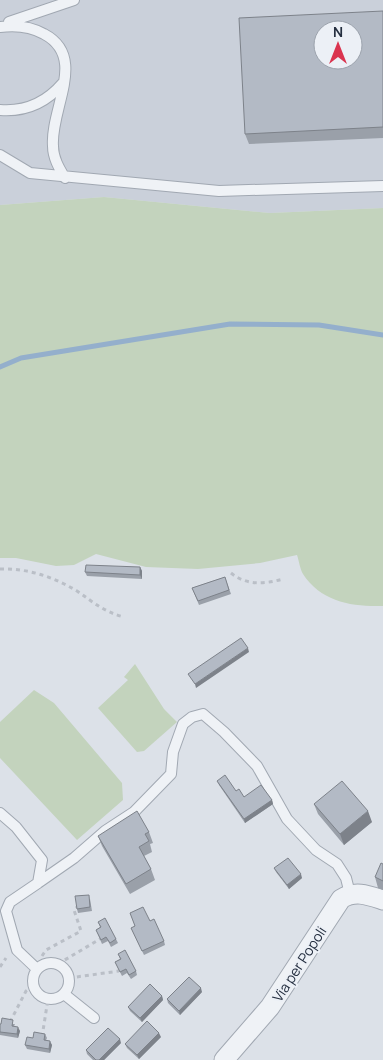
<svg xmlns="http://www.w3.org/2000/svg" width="383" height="1060" viewBox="0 0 383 1060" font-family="Manrope,sans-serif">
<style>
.built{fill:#cad0da;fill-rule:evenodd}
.green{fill:#c3d3bd}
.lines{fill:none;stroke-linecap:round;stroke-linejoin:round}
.stream{stroke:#94afcc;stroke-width:5}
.service-casing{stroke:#a1a8b2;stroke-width:12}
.minor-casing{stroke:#a1a8b2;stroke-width:21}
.path{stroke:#babfc7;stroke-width:3;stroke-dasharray:4 4;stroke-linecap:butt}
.service{stroke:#eff2f6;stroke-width:10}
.minor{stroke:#eff2f6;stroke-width:19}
.wall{fill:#9aa0a9}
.shaded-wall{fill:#7d828a}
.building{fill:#b3bac5;stroke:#7d828a;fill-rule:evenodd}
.labels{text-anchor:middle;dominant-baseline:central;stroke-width:4;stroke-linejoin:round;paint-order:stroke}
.street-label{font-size:14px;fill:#252f40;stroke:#ecf0f6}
</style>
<rect width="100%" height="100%" fill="#dce1e8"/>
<!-- built -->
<path class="built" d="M0 0H383V208L270 213 104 197 0 205ZM323 30H353V60H323Z"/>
<!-- green -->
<path class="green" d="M104 197 270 213 383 208V606C353 607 321 602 303 574 300 569 299 561 297 555L260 563 198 569 146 567 96 554 74 565 56 566 16 558H0V205Z
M135 664 164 709 177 722 144 751 137 752 98 708 128 680 124 677Z
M34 690 54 703 122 783 123 800 77 840 0 758V722Z"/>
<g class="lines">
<!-- stream -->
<path class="stream" d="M0 367 21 358 230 324 319 325 383 335"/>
<!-- service casing -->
<g class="service-casing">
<path id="service" d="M9 22 74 0
M0 27C16 25 30 26 44 34 88 57 50 109 53 146 53 158 59 168 65 178
M0 110C26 112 46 103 63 83
M0 155 30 173 219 191 383 186
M0 813 16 827 42 860 38 883 10 902 6 911 17 950 37 969
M38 883 74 858 105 831 134 812 171 774 173 752 183 724 192 717 203 714 224 732 257 766 287 819 316 850 337 864 346 878 350 894
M33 981a18 18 0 1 1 36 0a18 18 0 1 1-36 0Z
M64 994 94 1018"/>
</g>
<!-- minor casing -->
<g class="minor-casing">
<path id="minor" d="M224 1060 270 1007 341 899C355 890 368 895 383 900"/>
</g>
<!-- path -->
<path class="path" d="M0 569C27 568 54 577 77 591 93 602 104 612 124 617
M231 573C247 586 265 584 283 579
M42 956 46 950 81 931 74 910 77 907
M58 964 100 939
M0 967 6 958
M69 978 119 971
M10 1022 26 991 33 986
M42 1037 48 999"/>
<!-- service -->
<use href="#service" class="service"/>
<!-- minor -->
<use href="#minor" class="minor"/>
</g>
<!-- wall -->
<path class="wall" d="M383 11V138L249 144 245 134Z
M140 567 142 571V579L87 576 85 572Z
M225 577 231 594 199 605 192 588Z
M217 781 244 797 272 800 273 804 245 823 219 785Z
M314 804 372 822 344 845 318 814Z
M149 832 153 843 150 844 152 852 144 856 151 869 155 880 130 894 102 846 98 836Z
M383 864V890L378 888 375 877Z
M274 868 302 878 289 889 276 872Z
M90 899 92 911 78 913 77 909Z
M130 913 150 921 164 941 165 945 144 955 131 928 135 926Z
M98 922 116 939 118 943 111 947 108 941 102 944 96 930 100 927Z
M118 954 136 971 137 975 131 979 127 973 122 976 115 962 120 959Z
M202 992 180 1015 168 1003 167 999Z
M162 996 163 1000 142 1022 130 1011 128 1007Z
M0 1024H15L14 1026 20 1031 18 1038 0 1035Z
M45 1034 47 1038 46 1040 52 1045 50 1053 27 1049 25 1045 33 1038Z
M161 1037 139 1059 127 1048 125 1044Z
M121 1043 104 1060H93L87 1054 86 1050Z"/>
<!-- shaded-wall -->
<path class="shaded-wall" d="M140 567 142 571V579L140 575Z
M248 648 249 652 196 688 195 684Z
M272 800 273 804 245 823 244 819Z
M368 811 372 822 344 845 340 834Z
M301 874 302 878 289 889 287 885Z
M201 988 202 992 180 1015 179 1011Z
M162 996 163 1000 142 1022 140 1018Z
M18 1027 20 1031 18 1038 17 1034Z
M159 1033 161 1037 139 1059 137 1055Z
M120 1039 121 1043 104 1060H99Z
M50 1041 52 1045 50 1053 49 1049Z"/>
<!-- building -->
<path class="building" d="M383 11V127L245 134 239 18ZM323 30H353V60H323Z
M86 565 140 567V575L85 572Z
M225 577 229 590 198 601 192 588Z
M241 638 248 648 195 684 188 674Z
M225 775 236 791 239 789 244 797 261 785 272 800 244 819 217 781Z
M342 781 368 811 340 834 314 804Z
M137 811 149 832 145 834 149 841 139 847 151 869 126 884 98 836Z
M288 858 301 874 287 885 274 868Z
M381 863 383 864V881L375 877Z
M89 895 90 907 77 909 75 896Z
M143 907 150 921 154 919 164 941 142 951 131 928 135 926 130 913Z
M105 918 116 939 110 943 106 937 101 940 96 930 101 927 98 922Z
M125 950 136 971 129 975 126 969 120 972 115 962 121 959 118 954Z
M189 977 201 988 179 1011 167 999Z
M150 984 162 996 140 1018 128 1007Z
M2 1018 13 1020 12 1026 18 1027 17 1034 0 1032V1024H1Z
M147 1021 159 1033 137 1055 125 1044Z
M108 1028 120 1039 99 1060H96L86 1050Z
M34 1032 45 1034 44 1040 50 1041 49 1049 25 1045 27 1037 33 1038Z"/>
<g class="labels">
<!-- street labels -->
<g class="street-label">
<text transform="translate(299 964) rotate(-57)">Via per Popoli</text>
</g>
</g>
<!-- north arrow -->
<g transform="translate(338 45)"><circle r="24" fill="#ecf0f6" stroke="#9ca3ad"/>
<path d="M0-4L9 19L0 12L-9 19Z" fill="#da344f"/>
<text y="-8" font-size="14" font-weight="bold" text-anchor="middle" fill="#252f40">N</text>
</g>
</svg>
